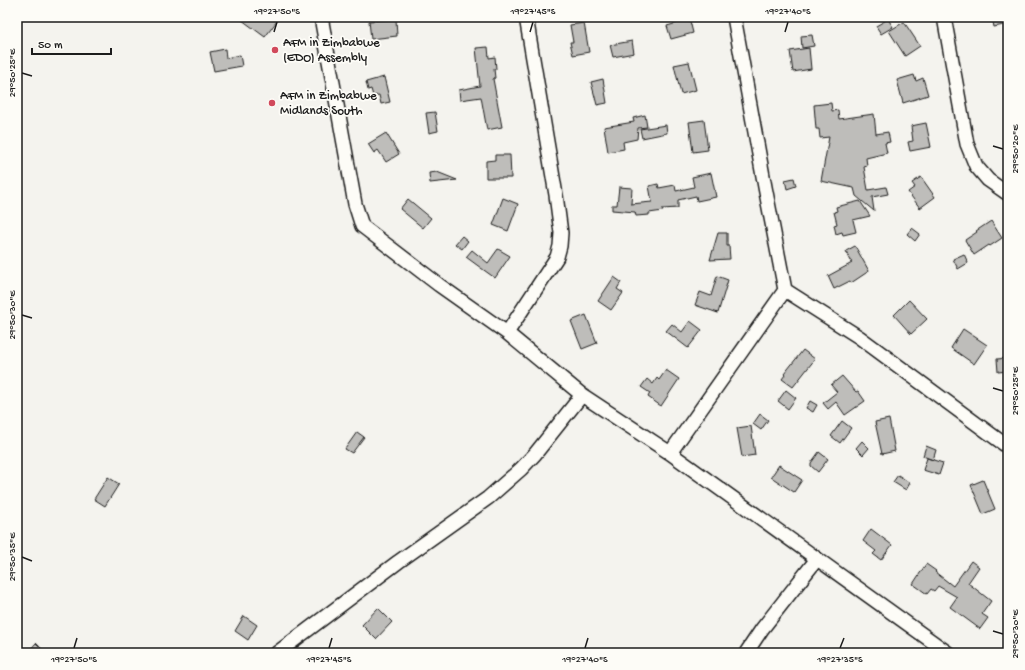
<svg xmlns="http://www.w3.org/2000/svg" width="1025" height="670" viewBox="0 0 1025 670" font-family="'Gochi Hand',sans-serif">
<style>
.building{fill:#bebdba;stroke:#1c1c1c}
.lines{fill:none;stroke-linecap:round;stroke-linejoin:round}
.minor-casing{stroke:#1c1c1c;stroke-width:16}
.minor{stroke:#fdfcf7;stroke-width:13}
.ticks{fill:none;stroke:#1c1c1c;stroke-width:1.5}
.poi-dot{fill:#d1495b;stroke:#fdfcf7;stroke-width:1.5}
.labels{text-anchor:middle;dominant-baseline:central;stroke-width:3.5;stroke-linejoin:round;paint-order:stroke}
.poi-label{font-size:13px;fill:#1c1c1c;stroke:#fdfcf7;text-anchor:start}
.neatline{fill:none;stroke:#1c1c1c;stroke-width:1.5}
.ticks-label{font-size:10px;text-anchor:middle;fill:#1c1c1c}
</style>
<rect width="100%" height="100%" fill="#f4f3ee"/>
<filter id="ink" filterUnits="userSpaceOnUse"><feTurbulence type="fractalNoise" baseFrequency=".025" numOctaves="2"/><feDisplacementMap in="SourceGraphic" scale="8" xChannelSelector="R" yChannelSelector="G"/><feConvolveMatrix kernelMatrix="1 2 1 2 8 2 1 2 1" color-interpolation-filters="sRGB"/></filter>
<g filter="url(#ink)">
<!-- building -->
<path class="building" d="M238 17H272L277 21 265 37Z
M675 17H689L693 33 671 39 667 26 677 23Z
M992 17H1008V24L994 27Z
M396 19 397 36 371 39 369 21Z
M888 19 893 27 881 34 876 26Z
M904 22 920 46 905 56 889 31Z
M584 23 589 52 573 55 570 42H573L570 25Z
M812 35 814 46 802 48 801 36Z
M632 41 634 53 613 57 610 45Z
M488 47 489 58 495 57 496 69H494L495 78 493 79 502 127 487 130 481 97 460 100 459 90 480 86 476 48Z
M809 48 811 69 793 72 790 51Z
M225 49 226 58 240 55 242 66 214 71 210 52Z
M689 62 696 90 681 94 674 65Z
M914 75 916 81 923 78 928 95 903 103 897 80Z
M384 77 390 102 381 104 379 95 373 96 371 89 368 90 366 82Z
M603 79 607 103 597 105 591 82Z
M831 103 832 111 838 110 839 119 874 114 876 134 888 132 890 142 885 143 887 153 866 158 867 166 864 167 868 190 886 187 888 194 872 197 874 211 856 196 854 188 821 181 829 137 820 138 819 129H816L814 105Z
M435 112 438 131 429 133 426 113Z
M645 115 647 127 638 128 637 139 623 142 624 149 608 152 604 127 634 122 633 118Z
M704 120 708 150 693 152 689 122Z
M926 123 931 147 910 151 908 142 913 141 911 126Z
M666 125 667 133 642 138 640 129Z
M386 133 399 154 386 162 378 150 374 153 368 144Z
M495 155H510L511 178H486V161L495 160Z
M437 172 457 180 430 183 429 173Z
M711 173 716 197 697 201 696 196 678 200V208L662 209 663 211 649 213V215L636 216 635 212 612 210V205H617L619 187 632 188 631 204 652 202 649 186 658 184 659 188 675 185 676 191 694 187 692 177Z
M921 177 935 197 920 208 908 192 915 187 912 183Z
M794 178 796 186 787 189 785 180Z
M503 198 518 204 508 231 493 225Z
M408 199 431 218 423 228 400 209Z
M860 201 870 216 853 220 856 232 843 235 842 232 836 234 834 225 837 224 834 212 837 211 836 207Z
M991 221 1002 238 990 246 989 245 974 255 965 240 977 232 976 231Z
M912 228 920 234 915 241 907 234Z
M718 233H727V246H729L730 259 710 260Z
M462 236 468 241 462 249 455 244Z
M855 246 869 271 851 283 850 281 834 289 828 276 852 263 846 251Z
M498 249 510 256 495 278 481 268 466 257 472 250 488 263Z
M964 254 968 263 958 269 953 259Z
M717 276 728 280 718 313 695 305 700 292 711 296Z
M614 277 621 282 617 289 623 293 611 310 598 301Z
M909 300 927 319 911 334 894 315Z
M586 315 597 343 582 349 571 321Z
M690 321 702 330 688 348 666 331 672 324 682 332Z
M963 329 987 345 974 364 951 348Z
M803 350 815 359 793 387 782 379 785 375 784 374Z
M1008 358V371L998 372 997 359Z
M666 370 679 379 661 406 648 397 650 393 641 387 647 379 653 384 657 378 659 380Z
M842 376 856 392 858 391 865 401 845 415 836 402 828 409 823 403 837 392 831 385Z
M786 390 796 398 788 409 778 401Z
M810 401 817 405 813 412 806 408Z
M760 414 768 420 761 430 753 424Z
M889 419 895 451 882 454 875 422Z
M842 421 851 428 840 443 831 436Z
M751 426 755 455 742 457 737 428Z
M357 432 364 437 352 453 345 449Z
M862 441 869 448 863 455 856 448Z
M926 446 936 450 933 460 923 456Z
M819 452 828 459 818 472 811 466V463Z
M927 458 943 463 939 475 923 470Z
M779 465 802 480 794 492 771 477Z
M898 475 910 483 906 490 893 482Z
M108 477 119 484 105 506 94 499Z
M983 480 995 509 983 514 971 485Z
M871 529 892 545 881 560 873 554 876 551 863 541Z
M971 561 979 567 968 583 991 601 982 614 988 618 980 629 950 607 957 597 938 586 934 591 931 589 927 594 913 584 926 564 936 571 935 572 953 586Z
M378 608 392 622 376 639 362 625Z
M244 616 257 625 248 640 235 631Z
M36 643 46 653H27Z"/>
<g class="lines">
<!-- minor casing -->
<g class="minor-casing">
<path id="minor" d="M321 17 355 204 362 226 439 285 507 333 582 395 670 453 948 653
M734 17 765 187 785 290 859 337 1008 447
M944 17 967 144 976 166 988 180 1008 194
M507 333 557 257 560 246 561 233 556 195 526 17
M670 453 785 290
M277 653 398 562 488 498 521 469 535 454 582 395
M746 653 762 629 817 559"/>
</g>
<!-- minor -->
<use href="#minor" class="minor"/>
</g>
</g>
<!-- ticks -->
<path class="ticks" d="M274 32 277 22M530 32 533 22M785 32 788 22M22 73 32 76M993 146 1003 149M22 315 32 318M993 388 1003 391M22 557 32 561M993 631 1003 634M74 648 77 638M329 648 332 638M585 648 588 638M840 648 844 638"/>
<!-- markers -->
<g class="poi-dot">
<circle cx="275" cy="50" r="4"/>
<circle cx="272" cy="103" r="4"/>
</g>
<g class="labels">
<!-- poi labels -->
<g class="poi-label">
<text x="283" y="43">AFM in Zimbabwe<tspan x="283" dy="15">(EDO) Assembly</tspan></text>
<text x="280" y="96">AFM in Zimbabwe<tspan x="280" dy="15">Midlands South</tspan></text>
</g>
</g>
<!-- margin -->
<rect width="1025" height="670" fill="none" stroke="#fdfcf7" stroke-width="44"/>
<!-- scale -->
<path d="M32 48v6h79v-6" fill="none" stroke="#1c1c1c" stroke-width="2"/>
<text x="38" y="48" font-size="12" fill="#1c1c1c" stroke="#fdfcf7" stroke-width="3" paint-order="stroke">50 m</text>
<rect x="22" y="22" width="981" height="626" class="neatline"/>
<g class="ticks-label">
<text x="277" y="14">19°27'50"S</text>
<text x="533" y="14">19°27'45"S</text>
<text x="788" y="14">19°27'40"S</text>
<text transform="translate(11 73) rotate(-90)" y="4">29°50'25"E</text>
<text transform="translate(1014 149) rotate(-90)" y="4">29°50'20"E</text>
<text transform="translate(11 315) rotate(-90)" y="4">29°50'30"E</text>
<text transform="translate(1014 391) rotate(-90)" y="4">29°50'25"E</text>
<text transform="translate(11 557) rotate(-90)" y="4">29°50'35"E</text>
<text transform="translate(1014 634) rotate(-90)" y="4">29°50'30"E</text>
<text x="74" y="662">19°27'50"S</text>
<text x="329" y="662">19°27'45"S</text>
<text x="585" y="662">19°27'40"S</text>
<text x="840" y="662">19°27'35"S</text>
</g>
</svg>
